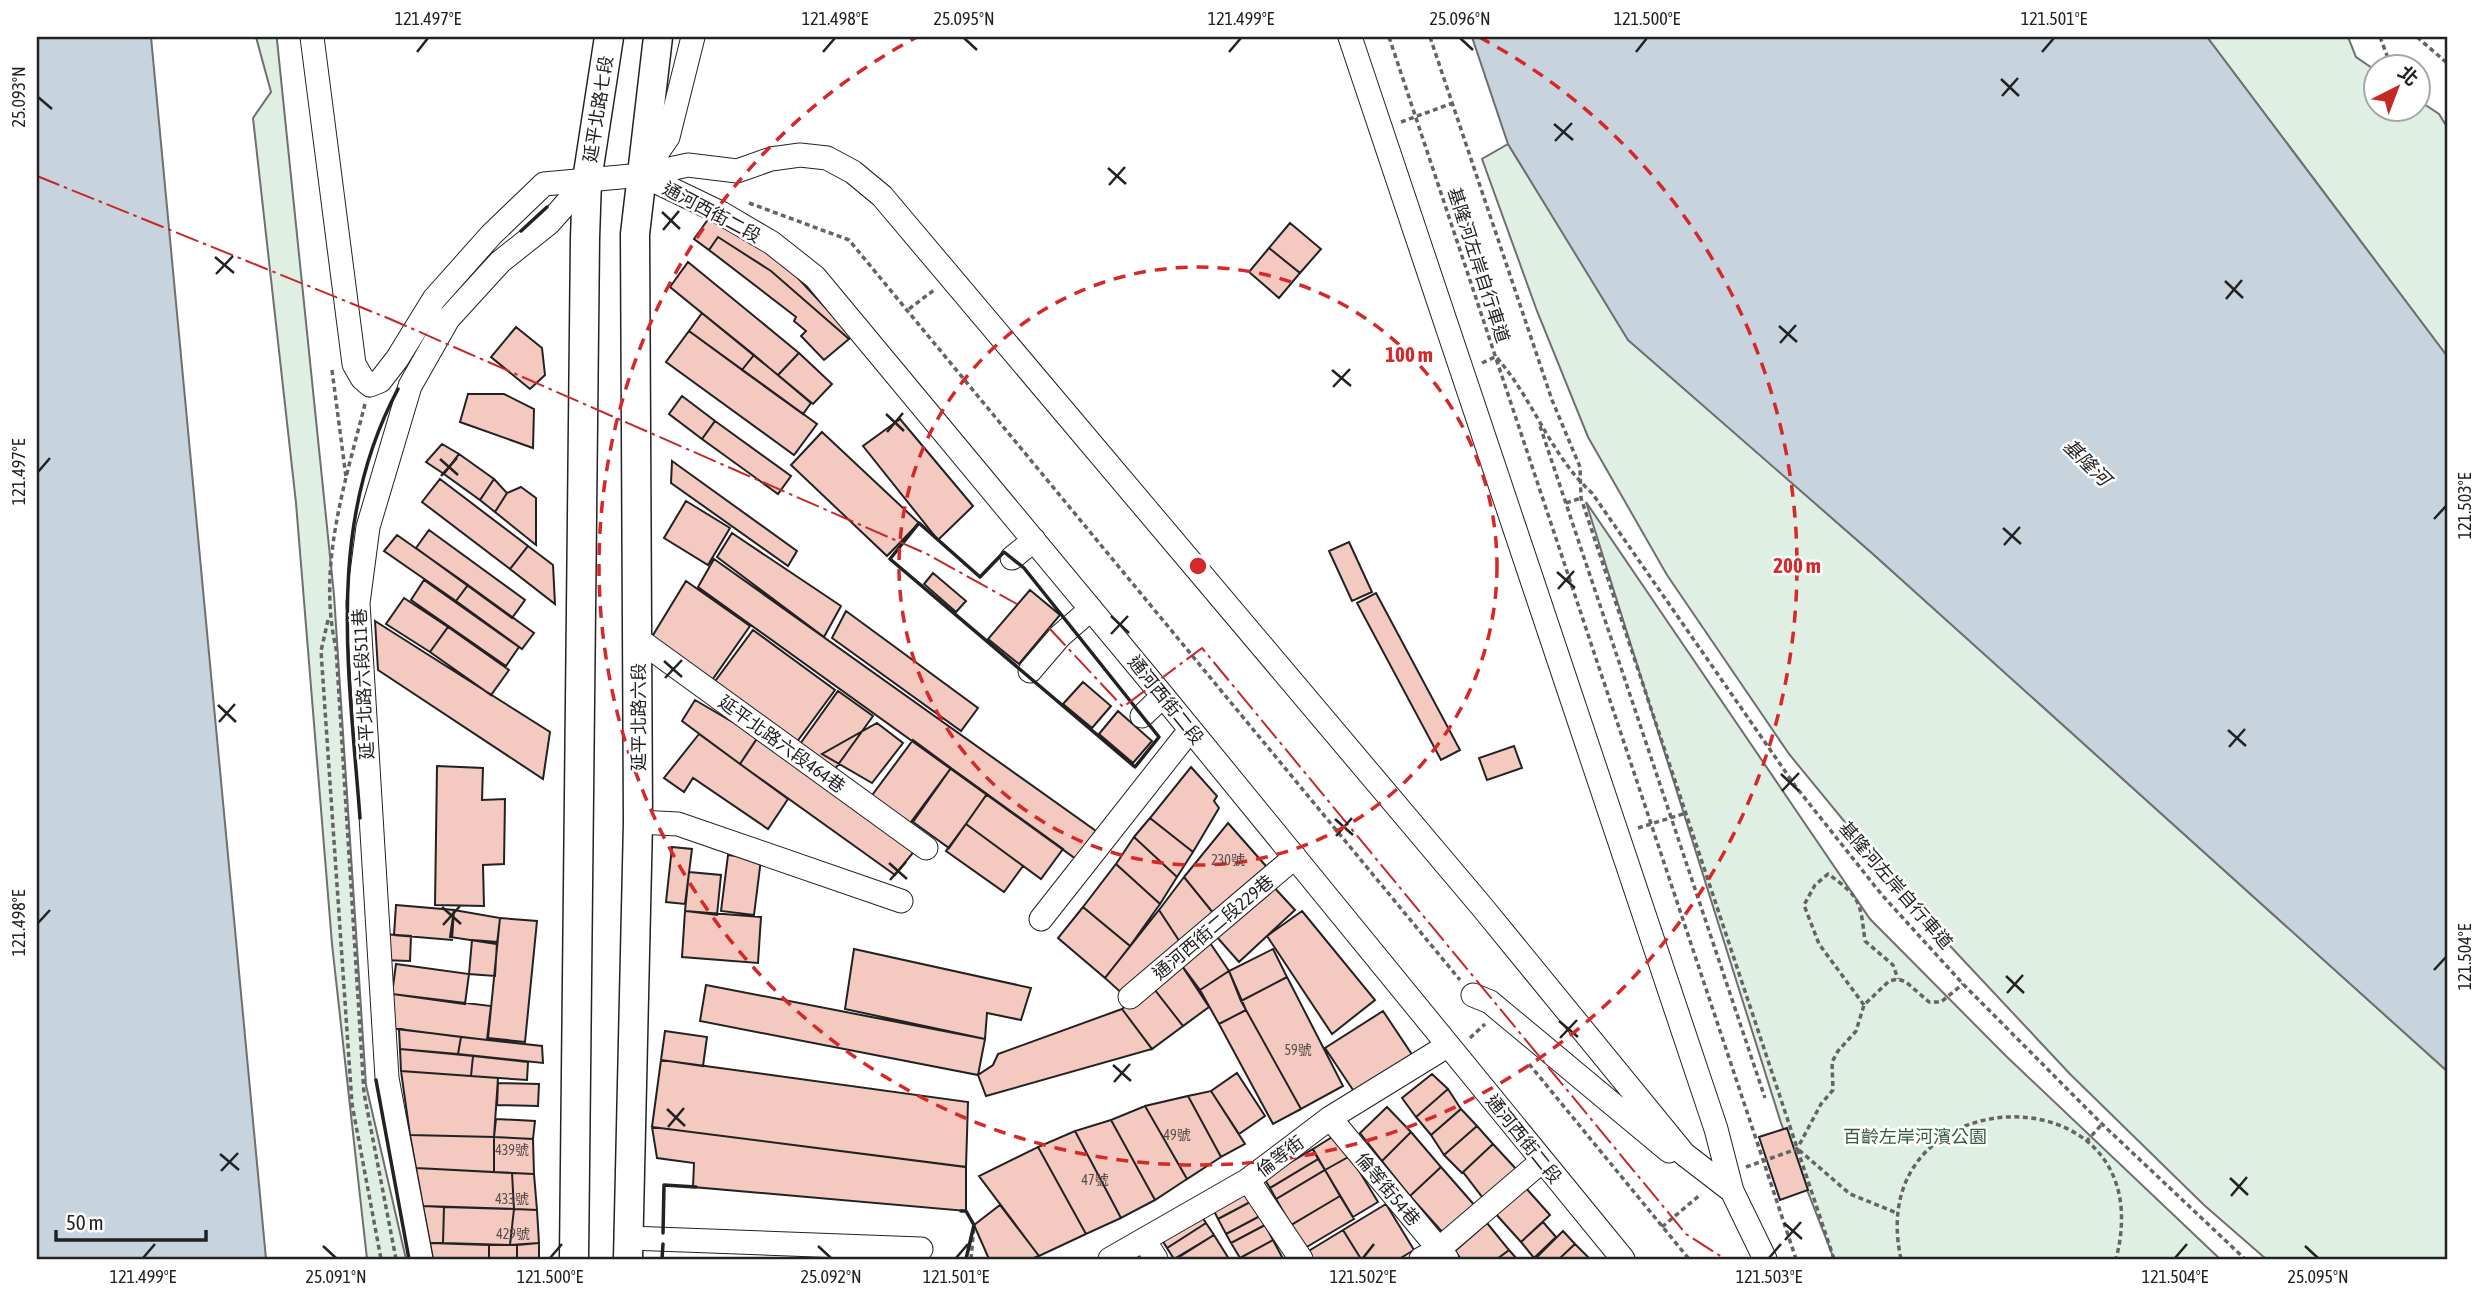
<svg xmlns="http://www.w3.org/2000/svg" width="2484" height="1296" viewBox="0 0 2484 1296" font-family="'Asap Condensed','Noto Sans TC',sans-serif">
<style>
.green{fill:#e0efe3;stroke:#6f6f6f;stroke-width:2}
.water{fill:#c7d3dd;stroke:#6f6f6f;stroke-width:2}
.building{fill:#f3c9c0;stroke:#222;stroke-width:2}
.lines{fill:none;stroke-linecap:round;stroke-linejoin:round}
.minor-casing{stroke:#222;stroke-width:25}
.major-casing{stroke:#222;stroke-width:31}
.path{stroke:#646464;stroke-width:3.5;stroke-dasharray:5 3.5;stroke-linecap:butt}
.minor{stroke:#fff;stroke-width:23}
.major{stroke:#fff;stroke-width:28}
.wall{stroke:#222;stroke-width:3.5}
.power{stroke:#c62828;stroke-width:2;stroke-dasharray:24 5 3.5 5;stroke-linecap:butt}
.ticks{fill:none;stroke:#222;stroke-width:2.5}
.ring{fill:none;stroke:#d62828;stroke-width:3.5;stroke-dasharray:12 9}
.labels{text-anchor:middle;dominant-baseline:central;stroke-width:5;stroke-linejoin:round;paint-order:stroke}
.number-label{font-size:14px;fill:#564c4a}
.street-label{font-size:18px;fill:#222;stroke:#fff}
.park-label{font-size:18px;fill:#2f5e38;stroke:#fff}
.water-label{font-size:19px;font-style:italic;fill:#222;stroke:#fff}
.centre{fill:#d62828;stroke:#fff;stroke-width:3.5}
.ring-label{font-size:21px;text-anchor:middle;font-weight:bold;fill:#d62828;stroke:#fff;stroke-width:5;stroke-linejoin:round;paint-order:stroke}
.neatline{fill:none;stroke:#222;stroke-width:2.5}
.ticks-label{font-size:18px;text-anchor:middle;fill:#222}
</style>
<rect width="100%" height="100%" fill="#fff"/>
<!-- green -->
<path class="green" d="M256 37H277V40L334 595 366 1085 406 1259H367L332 944 296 503 253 118 271 92Z
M2207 37H2348L2356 57 2375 70 2376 108H2418V100L2439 114 2447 127V356Z
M1508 144 1629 340 1873 554 2447 1071V1259H2266L2204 1205 2070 1074 1922 916 1789 754 1667 575 1588 437 1537 311 1482 159Z
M1586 502 1870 919 2006 1056 2220 1259H1834L1781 1123Z"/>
<!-- water -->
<path class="water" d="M37 37H151L266 1259H37Z
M1472 37H2207L2447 356V1071L1873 554 1628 340 1508 144Z"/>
<!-- building -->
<path class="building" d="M709 218 782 261 852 336 849 339 771 271 718 237 709 250 694 239Z
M1290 223 1321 249 1300 273 1269 248Z
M718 237 771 271 849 339 824 360 801 336 806 331 794 321 796 317 709 250Z
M1269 248 1300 273 1279 298 1249 272Z
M688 262 799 353 778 375 670 287Z
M702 313 754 355 742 370 689 331Z
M516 327 542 348 545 375 530 389 491 357Z
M689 331 817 424 794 455 666 362Z
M799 353 832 384 813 404 778 375Z
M754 355 811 403 803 414 742 370Z
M468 394H504L534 409 533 448 460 422Z
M682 396 715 421 702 439 669 414Z
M900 419 973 506 938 540 863 446Z
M715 421 791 476 778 494 702 439Z
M822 432 919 523 887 556 791 465Z
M442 444 459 454 444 474 426 462Z
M459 454 494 479 480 500 444 474Z
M672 461 797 551 788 566 671 483Z
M440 479 528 546 510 569 422 502Z
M494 479 507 493 495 512 480 500Z
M521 487 536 498V545L495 512 507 493Z
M686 501 730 528 708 565 664 538Z
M429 530 525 600 512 618 416 548Z
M732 533 841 606 824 637 717 557Z
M397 535 468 585 456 601 384 551Z
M1349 542 1372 592 1352 601 1329 551Z
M528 546 553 565 555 604 510 569Z
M714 559 1096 831 1076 859 698 587Z
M933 573 966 601 956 612 924 584Z
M424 580 519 647 506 666 411 600Z
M686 581 750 626 710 683 650 640Z
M468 585 534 633 522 649 456 601Z
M1030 590 1060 615 1019 664 988 639Z
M1376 593 1460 750 1441 760 1357 603Z
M404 598 448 627 430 652 386 624Z
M846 611 978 708 961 731 832 638Z
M375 621 550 732 543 779 378 670Z
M448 627 509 670 491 695 430 652Z
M753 630 835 690 796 743 713 684Z
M1083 682 1111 706 1092 728 1063 704Z
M838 691 873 716 835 769 800 744Z
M695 700 758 737 740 764 682 721Z
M1118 711 1152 741 1133 763 1099 734Z
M877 723 903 743 872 783 822 754Z
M699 734 788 799 768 829 693 778 684 792 664 778Z
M758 737 916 849 895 875 740 764Z
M913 740 951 768 908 826 870 798Z
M1514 746 1522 768 1487 780 1479 758Z
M437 766 483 768 482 800 505 799 504 864 483 865 484 906 435 905Z
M1191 767 1217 796 1214 801 1219 808 1193 852 1150 818Z
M951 768 987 794 949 848 913 822Z
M987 794 1063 849 1041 879 966 824Z
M1150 818 1193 852 1177 877 1134 837Z
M1228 823 1273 874 1218 919 1184 877Z
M966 824 1023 866 1004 892 946 851Z
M1134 837 1177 877 1160 904 1116 864Z
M672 847 692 849 685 904 666 902Z
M728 855 761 859 754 915 721 911Z
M1116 864 1160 904 1130 946 1083 907Z
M689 872 721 875 717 915 685 911Z
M1184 877 1218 919 1182 945 1159 910Z
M1271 884 1295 910 1239 962 1216 936Z
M396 905 454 910 452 940 394 935Z
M1083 907 1130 946 1105 978 1058 938Z
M454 910 500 918 497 944 450 937Z
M1159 910 1182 945 1127 998 1105 978Z
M685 911 761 917 758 963 682 957Z
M1302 911 1375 1000 1332 1034 1267 936Z
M500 918 537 921 525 1042 488 1038Z
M382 934 411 936 410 961 381 960Z
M1206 937 1229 971 1200 990 1180 963Z
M472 940 497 942 495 976 469 974Z
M854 949 1031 988 1021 1020 987 1013 985 1039 845 1009Z
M1273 949 1287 977 1241 1001 1229 971Z
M1180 963 1209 1007 1183 1026 1151 985Z
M396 964 469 974 465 1004 392 994Z
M1229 971 1246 1010 1219 1024 1200 990Z
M1287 977 1343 1086 1301 1109 1241 1001Z
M706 985 985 1039 978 1075 700 1021Z
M1151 985 1183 1026 1152 1049 1122 1009Z
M392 994 491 1006 487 1040 389 1028Z
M1122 1009 1152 1049 986 1096 978 1075 993 1065 998 1054Z
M1246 1010 1301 1109 1273 1124 1219 1024Z
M1383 1011 1413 1056 1355 1093 1325 1048Z
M399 1029 461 1037 458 1054 400 1049Z
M665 1031 707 1037 703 1066 661 1060Z
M461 1037 542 1046 543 1063 458 1054Z
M400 1049 473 1056 471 1076 401 1071Z
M473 1056 528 1062 527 1080 471 1076Z
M661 1060 968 1102 966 1167 652 1127Z
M401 1071 498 1078 494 1137 410 1135Z
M1237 1073 1265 1116 1239 1134 1211 1091Z
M1432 1074 1448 1089 1416 1117 1402 1098Z
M498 1083 539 1084 538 1106 497 1105Z
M1448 1089 1461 1109 1431 1135 1416 1117Z
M1211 1091 1245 1144 1221 1157 1188 1096Z
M1188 1096 1221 1157 1187 1179 1145 1106Z
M1145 1106 1187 1179 1155 1200 1111 1120Z
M1387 1107 1411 1132 1382 1161 1360 1133Z
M1461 1109 1477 1126 1444 1155 1431 1135Z
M496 1119 535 1121 533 1139 494 1137Z
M1111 1120 1155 1200 1121 1218 1075 1131Z
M1477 1126 1493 1144 1462 1173 1444 1155Z
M652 1127 966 1167V1211L693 1187 694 1163 657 1158Z
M1787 1128 1808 1190 1780 1200 1759 1137Z
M1075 1131 1121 1218 1086 1234 1038 1147Z
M1411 1132 1441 1167 1410 1196 1382 1161Z
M1337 1134 1350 1156 1325 1170 1313 1149Z
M410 1135 494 1137V1172L416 1168Z
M494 1137 533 1139 534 1174 494 1172Z
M1493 1144 1517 1170 1483 1198 1463 1172Z
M1038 1147 1086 1234 1039 1256 979 1176Z
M1313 1149 1318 1159 1270 1188 1264 1178Z
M1350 1156 1378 1202 1353 1217 1325 1170Z
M1318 1159 1325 1170 1276 1199 1270 1188Z
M1441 1167 1476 1207 1444 1234 1410 1196Z
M416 1168 512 1173 514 1209 423 1206Z
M1325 1170 1340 1196 1291 1225 1276 1199Z
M512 1173 534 1174 537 1210 514 1209Z
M1525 1187 1550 1215 1521 1242 1494 1212Z
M1245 1189 1252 1201 1218 1219 1212 1207Z
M1340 1196 1354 1219 1305 1248 1291 1225Z
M1252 1201 1260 1216 1226 1234 1218 1219Z
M1386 1204 1414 1250 1399 1259H1361L1343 1230Z
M1000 1205 1039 1256 1031 1259H989L974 1225Z
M423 1206 444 1207 443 1243H430Z
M444 1207 514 1209 510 1245 443 1243Z
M514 1209 537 1210 539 1243 510 1245Z
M1198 1211 1206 1223 1167 1248 1159 1235Z
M1260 1216 1265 1225 1231 1243 1226 1234Z
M1543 1222 1556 1237 1534 1258 1521 1242Z
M1206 1223 1214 1235 1174 1259 1167 1248Z
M1487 1223 1509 1250 1497 1259H1461L1455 1251Z
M1265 1225 1273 1240 1240 1258 1231 1243Z
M1343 1230 1361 1259H1312L1307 1252Z
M1563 1231 1575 1244 1559 1259H1535Z
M1214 1235 1229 1259H1176Z
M1273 1240 1282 1257 1279 1259 1240 1258Z
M430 1243 489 1245V1259H433Z
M539 1243V1259H517V1245Z
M1575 1244 1590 1259H1559Z
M489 1245H517V1259H489Z
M1509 1250 1517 1259H1497Z"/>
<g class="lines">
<!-- minor casing -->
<g class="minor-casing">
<path id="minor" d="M312 37 354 364 362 378 370 385 380 381 397 359 434 299 491 235 544 184 642 175 688 165 737 171 771 159 800 155 827 158 853 172 882 196 1483 908 1684 1154 1732 1191 1765 1259
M1350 37 1716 1129 1732 1191
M642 175 721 213 772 243 815 277 1163 696 1623 1259
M642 175 668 137 693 37
M1012 558 1034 540
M638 639 926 848
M1030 671 1060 636 1091 609
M1142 716 1163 696
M638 822 678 824 901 901
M1041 919 1190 730
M1473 995 1490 1002 1669 1151
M1130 997 1295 857
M1330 1118 1447 1259
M1248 1180 1301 1259
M629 1238 921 1249
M1144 1240 1156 1259
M421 1259 387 1078 358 603 368 527 410 386 448 319 500 262 549 223 587 180
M1110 1259 1248 1180 1330 1118 1447 1046
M1421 1259 1439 1249 1542 1161"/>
</g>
<!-- major casing -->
<g class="major-casing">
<path id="major" d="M574 1259 585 238 587 180 609 37
M628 1259 638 822 635 234 658 37"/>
</g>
<!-- path -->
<path class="path" d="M1389 37 1796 1259
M1430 37 1552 400 1580 467 1581 498 1834 1259
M2380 37 2391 66
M2417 37 2447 63
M1401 122 1453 103
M749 203 849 240 1460 980
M909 309 934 290
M1497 358C1534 400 1550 455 1592 493L1796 787 1882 895 1963 984 2102 1124 2245 1259
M1482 363 1495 357
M332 370 346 477
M365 404C345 483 317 567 336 648L364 1093 396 1259
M1540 426 1765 1098
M1566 503 1581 498
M328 620 321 651 352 1104 381 1259
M1638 828 1686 813
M1864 1005 1819 944 1804 905 1815 885 1828 874C1862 898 1860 903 1865 941L1893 965 1898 979
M1470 1038 1485 1024
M1529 1064 1689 1259
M2086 1142 2102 1124
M1799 1150 1850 1194 1897 1213
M1746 1167 1797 1149 1821 1104 1833 1090 1832 1062 1838 1051 1856 1031 1864 1005 1889 981 1898 979 1906 982 1929 1002H1941L1963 984
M1662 1227 1701 1194
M971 1259 974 1225
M1901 1259C1860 1073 2166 1066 2116 1259"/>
<!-- minor -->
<use href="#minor" class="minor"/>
<!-- major -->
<use href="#major" class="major"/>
<!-- wall -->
<path class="wall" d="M521 231 547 207
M919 523 980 577 1004 552 1024 568 1159 737 1135 767 890 559Z
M360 818C349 671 325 525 398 389
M376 1080 409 1259
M961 1211H966L974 1225 966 1259
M663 1233 664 1185 696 1187
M662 1259 663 1244"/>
<!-- power -->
<path class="power" d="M37 176 390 319 927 554 1017 604
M1049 628 1123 707 1202 648 1686 1234 1725 1259"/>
</g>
<!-- ticks -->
<path class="ticks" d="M964 38 977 50M1460 38 1473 50M417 52 428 38M823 52 835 38M1229 52 1241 38M1636 52 1647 38M2042 52 2054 38M2001 79 2019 96M2002 96 2018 78M38 97 52 109M1554 124 1573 140M1555 141 1572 123M1108 168 1126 184M1109 185 1125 167M662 212 680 229M663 230 679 211M215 257 234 273M216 274 233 256M2225 281 2243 298M2226 299 2242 280M1779 326 1797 342M1780 343 1796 325M1332 370 1351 386M1333 387 1350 369M886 414 904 431M887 432 903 413M440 459 458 475M38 472 50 458M441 476 457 458M2434 519 2446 506M2003 528 2021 544M2004 545 2020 527M1557 572 1575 588M1558 589 1574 571M1111 616 1129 633M1111 634 1128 616M664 661 682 677M665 678 682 660M218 705 236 722M219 722 235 704M2228 730 2246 746M2229 747 2245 729M1781 774 1799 791M1782 791 1799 773M1335 819 1353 835M1336 836 1352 818M889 863 907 879M890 880 906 862M442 907 461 924M38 923 50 910M443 925 460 906M2434 970 2446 957M2006 976 2024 993M2007 993 2023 975M1559 1021 1578 1037M1560 1038 1577 1020M1113 1065 1131 1081M1114 1082 1130 1064M667 1109 685 1126M668 1127 684 1108M220 1154 239 1170M221 1171 238 1153M2230 1178 2248 1195M2231 1196 2247 1177M1784 1223 1802 1239M1785 1240 1801 1222M323 1246 336 1258M818 1246 831 1258M2305 1246 2318 1258M143 1258 155 1244M550 1258 562 1244M956 1258 968 1244M1363 1258 1374 1244M1769 1258 1781 1244M2175 1258 2187 1244"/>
<!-- distance rings -->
<g class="ring">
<circle cx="1198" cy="566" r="299"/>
<path d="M1479 37A599 599 0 1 1 917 37"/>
</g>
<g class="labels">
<!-- number labels -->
<g class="number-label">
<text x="1228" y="860">230號</text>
<text x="1298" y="1050">59號</text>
<text x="1177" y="1135">49號</text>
<text x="512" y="1150">439號</text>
<text x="1095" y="1180">47號</text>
<text x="512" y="1199">433號</text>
<text x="513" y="1234">429號</text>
</g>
<!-- street labels -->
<g class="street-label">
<text transform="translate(598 109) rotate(-81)">延平北路七段</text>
<text transform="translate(712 212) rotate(28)">通河西街二段</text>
<text transform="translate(1479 265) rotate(72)">基隆河左岸自行車道</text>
<text transform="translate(363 684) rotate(-93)">延平北路六段511巷</text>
<text transform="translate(1166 700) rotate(51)">通河西街二段</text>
<text transform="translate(638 717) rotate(-90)">延平北路六段</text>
<text transform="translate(782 744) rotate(36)">延平北路六段464巷</text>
<text transform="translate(1896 885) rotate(49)">基隆河左岸自行車道</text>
<text transform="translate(1213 927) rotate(-40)">通河西街二段229巷</text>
<text transform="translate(1524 1139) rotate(51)">通河西街二段</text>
<text transform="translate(1280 1156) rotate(-37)">倫等街</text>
<text transform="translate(1388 1189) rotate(50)">倫等街54巷</text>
</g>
<!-- park labels -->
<g class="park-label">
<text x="1915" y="1136">百齡左岸河濱公園</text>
</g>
<!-- water labels -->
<g class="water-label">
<text transform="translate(2087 462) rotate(44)">基隆河</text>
</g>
</g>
<circle cx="1198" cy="566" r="10" class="centre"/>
<g class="ring-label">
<text x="1409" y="362">100 m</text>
<text x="1797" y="573">200 m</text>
</g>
<!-- border -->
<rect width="2484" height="1296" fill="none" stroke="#ffffff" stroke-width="77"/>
<!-- north arrow -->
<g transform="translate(2397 88) rotate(42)"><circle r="33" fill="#ffffff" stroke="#a7a7a7" stroke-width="2"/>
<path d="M0-5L12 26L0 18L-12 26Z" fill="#c62828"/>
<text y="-10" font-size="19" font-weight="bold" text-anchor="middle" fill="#222222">北</text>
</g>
<!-- scale -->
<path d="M56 1230v10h150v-10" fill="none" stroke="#222222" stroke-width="3.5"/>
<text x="66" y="1230" font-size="21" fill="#222222" stroke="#ffffff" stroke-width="5" paint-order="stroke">50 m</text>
<rect x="38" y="38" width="2408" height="1220" class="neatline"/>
<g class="ticks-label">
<text x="428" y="25">121.497°E</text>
<text x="835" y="25">121.498°E</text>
<text x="964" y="25">25.095°N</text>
<text x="1241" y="25">121.499°E</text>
<text x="1460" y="25">25.096°N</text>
<text x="1647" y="25">121.500°E</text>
<text x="2054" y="25">121.501°E</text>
<text transform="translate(19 97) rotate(-90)" y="6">25.093°N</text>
<text transform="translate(19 472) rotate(-90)" y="6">121.497°E</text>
<text transform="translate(2465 506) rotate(-90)" y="6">121.503°E</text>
<text transform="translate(19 923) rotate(-90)" y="6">121.498°E</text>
<text transform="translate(2465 957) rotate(-90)" y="6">121.504°E</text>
<text x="143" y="1283">121.499°E</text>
<text x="336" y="1283">25.091°N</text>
<text x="550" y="1283">121.500°E</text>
<text x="831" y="1283">25.092°N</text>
<text x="956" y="1283">121.501°E</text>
<text x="1363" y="1283">121.502°E</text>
<text x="1769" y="1283">121.503°E</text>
<text x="2175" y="1283">121.504°E</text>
<text x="2318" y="1283">25.095°N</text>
</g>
</svg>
